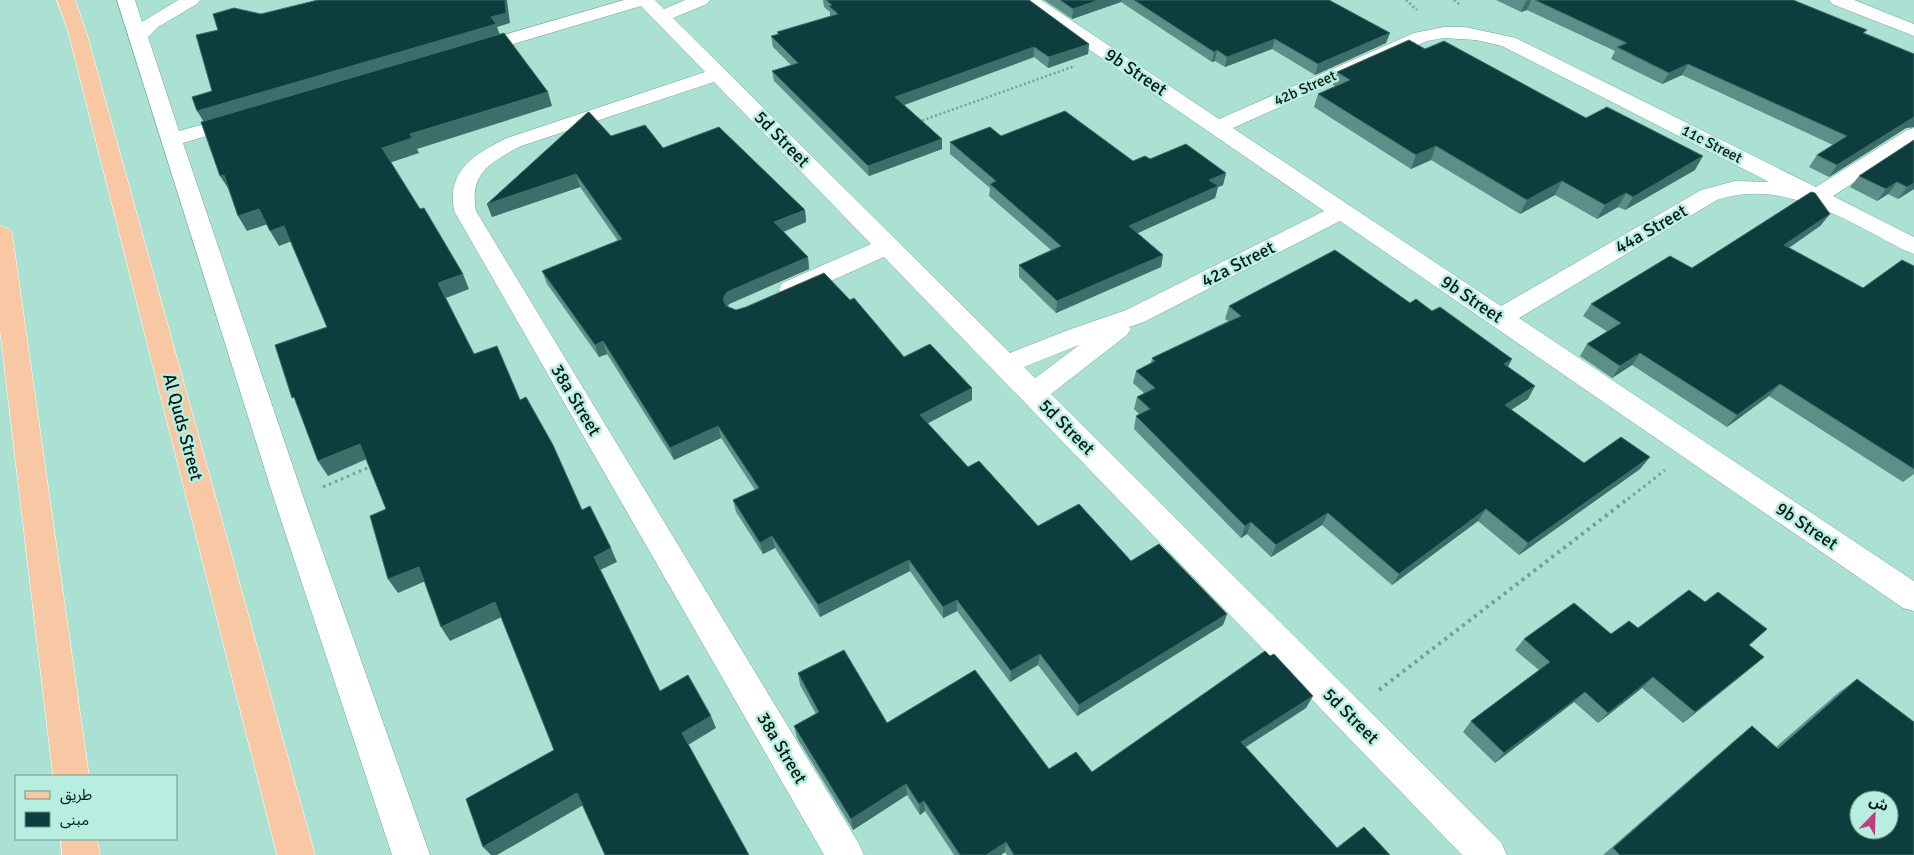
<svg xmlns="http://www.w3.org/2000/svg" width="1914" height="855" viewBox="0 0 1914 855" font-family="Signika,'Noto Sans Arabic',sans-serif">
<style>
.lines{fill:none;stroke-linecap:round;stroke-linejoin:round}
.minor-casing{stroke:#71a799;stroke-width:1}
.major-casing{stroke:#fff;stroke-width:1}
.path-far2{stroke:#75a195;stroke-width:2.5;stroke-dasharray:2 2.5;stroke-linecap:butt}
.path-far1{stroke:#75a195;stroke-width:3;stroke-dasharray:2.5 4;stroke-linecap:butt}
.path{stroke:#75a195;stroke-width:4;stroke-dasharray:3 4.5;stroke-linecap:butt}
.minor{fill:#fff;fill-rule:evenodd}
.major{fill:#f8c8a4;fill-rule:evenodd}
.wall{fill:#5c8f88}
.shaded-wall{fill:#3d6e6a}
.building{fill:#0e3d3d;stroke:#3d6e6a;fill-rule:evenodd}
.labels{text-anchor:middle;dominant-baseline:central;stroke-width:5;stroke-linejoin:round;paint-order:stroke}
.far-street-label{font-size:15px;fill:#041a15;stroke:#b7eedf}
.street-label{font-size:18px;fill:#041a15;stroke:#b7eedf}
</style>
<rect width="100%" height="100%" fill="#aae1d2"/>
<g class="lines">
<!-- minor casing -->
<g class="minor-casing">
<path id="minor" d="M117 0H135L142 22 178 0H200L197 4 158 27 148 37 179 131 240 114 247 116 250 120 247 124 183 143 305 502 430 855H392L275 502Z
M624 0H655L664 9 685 0H710L707 4 673 18 1010 353 1068 330 1126 310 1324 211 1023 4 1020 0H1041L1219 119 1414 33 1444 27H1465L1516 38 1816 187 1907 130 1914 128V143L1833 196 1914 237V254L1906 251C1849 222 1783 177 1717 200L1519 318 1914 581V611L1903 608 1340 221 1144 322 1129 327 1131 329 1127 335 1051 394 1501 842 1507 855H1462L884 257 800 295 791 297 782 295 779 289 782 283 871 244 714 82 521 146C491 162 469 173 476 211L858 842 864 855H824L454 211C447 170 474 154 507 138L705 72 641 6 473 56 466 54 464 50 466 46ZM1444 38 1476 40 1502 46 1769 182 1735 181 1701 190 1501 306 1233 128 1427 41ZM1079 345 1035 378 1024 367Z
M1829 0H1854L1914 24V36L1832 4Z"/>
</g>
<!-- major casing -->
<g class="major-casing">
<path id="major" d="M57 0H75L86 31 315 855H277L68 31Z
M0 226 8 228 12 233 89 776H53L0 330Z
M61 839H97L100 855H62Z"/>
</g>
<!-- path-far2 -->
<path class="path-far2" d="M1406 0 1417 10
M1454 0 1460 5
M918 122 1075 66"/>
<!-- path-far1 -->
<path class="path-far1" d="M323 487 372 466
M1628 499 1665 470"/>
<!-- path -->
<path class="path" d="M1379 690 1629 498"/>
<!-- minor -->
<use href="#minor" class="minor"/>
<!-- major -->
<use href="#major" class="major"/>
</g>
<!-- wall -->
<path class="wall" d="M823 0H1029L1089 44 1088 54 1048 68 1034 57 904 105 942 139V149L869 176 774 81 772 71 791 65 773 47 771 36 778 35 777 32 830 17V12L824 7Z
M1044 0H1329L1386 43 1315 75 1272 49 1225 67 1215 61 1212 62 1121 2 1072 19Z
M1496 0H1793L1865 33 1914 54V127L1906 128 1829 177 1809 167 1817 155 1833 145 1682 75 1662 84 1611 59 1615 51 1527 10 1521 12Z
M1425 49 1586 118 1695 170 1625 210 1618 207 1597 219 1555 195 1520 214 1431 160 1411 169 1314 107 1318 94 1335 86 1333 85 1337 72Z
M611 136 663 148 805 210 806 222 783 232 808 257 809 269 729 304 728 307 736 310 904 357 972 400 928 423 968 467 1038 526 1131 561 1227 614 1223 625 1077 716 1038 665 1010 682 957 611 943 618 910 571 820 617 775 548 763 554 736 512 733 500 755 490 721 438 674 460 607 354 599 357 547 284 542 271 618 241 580 187 492 217 487 204Z
M1001 136 1133 161 1150 159 1226 173 1223 185 1218 187 1215 198 1137 233 1163 255 1161 267 1056 313 1019 277V265L1051 250 989 196 990 188 950 154V142Z
M1914 140V189L1898 199 1888 194 1877 201 1850 187 1859 176Z
M1830 214 1820 226 1789 248 1863 288 1914 266V474L1903 482 1769 396 1727 427 1632 365 1612 378 1580 356 1587 344 1608 332 1583 316 1591 304 1692 268Z
M1410 303 1432 311 1512 359 1508 367 1528 399 1511 410 1584 463 1650 457 1640 469 1519 555 1478 521 1392 585 1322 525 1271 557 1247 534 1241 538 1134 429 1136 416 1139 414 1134 409 1137 397 1144 393 1133 383 1136 371 1151 363 1152 358 1228 321 1225 319 1229 306Z
M1611 634 1749 645 1764 657 1683 723 1642 688 1598 723 1574 702 1495 763 1463 732 1471 721 1539 670 1515 650 1524 639Z
M798 673 887 723 1049 769 1092 772 1306 708 1246 747 1337 848 1390 855H1007L1005 852 1001 855H954L925 811 920 815 907 795 853 830 797 738 794 726 816 714 800 685Z
M1857 679 1914 855H1603L1735 740 1752 726 1776 747 1838 693Z"/>
<!-- shaded-wall -->
<path class="shaded-wall" d="M505 0H507L510 23 497 27 500 35 204 122 197 111 491 17Z
M1099 0H1121V2L1072 19 1073 9Z
M1529 0H1531L1527 10 1521 12 1526 1Z
M1390 33 1386 43 1315 75 1318 64Z
M1275 39 1272 49 1225 67 1227 57Z
M1089 44 1088 54 1048 68 1049 57Z
M1034 47V57L896 108 895 97Z
M1217 50 1215 61 1212 62 1214 52Z
M1688 64 1682 75 1662 84 1669 73Z
M548 92 552 106 417 149 419 153 389 163 382 148 410 134Z
M1914 117V127L1906 128 1829 177 1837 165Z
M942 139V149L869 176 868 166Z
M1436 146 1431 160 1411 169 1416 155Z
M1703 156 1695 170 1625 210 1633 197Z
M1226 173 1223 185 1218 187 1215 198 1127 238 1129 226 1209 180Z
M576 174 580 187 492 217 487 204Z
M224 175 230 191 220 176Z
M1562 181 1555 195 1520 214 1527 200Z
M1897 182 1888 194 1877 201 1886 189Z
M1914 183V189L1898 199 1907 187Z
M1626 193 1618 207 1597 219 1605 205Z
M259 209 268 224 247 231 238 216Z
M805 210 806 222 776 235 774 222Z
M1830 214 1820 226 1775 257 1784 245Z
M284 226 292 241 279 246 270 231Z
M1163 255 1161 267 1056 313 1057 301Z
M808 257 809 269 729 304 725 311 723 299 727 292Z
M463 274 469 289 446 298 438 283Z
M603 341 607 354 599 357 595 345Z
M1640 353 1632 365 1612 378 1620 366Z
M1512 359 1505 372 1504 364Z
M1780 384 1769 396 1727 427 1737 415Z
M1535 386 1528 399 1498 418 1505 405Z
M972 388V400L921 427 920 415Z
M718 426 721 438 674 460 670 448Z
M360 444 369 458 328 476 318 461Z
M1650 457 1640 469 1519 555 1528 543Z
M1486 509 1478 521 1392 585 1399 574Z
M1328 513 1322 525 1271 557 1276 545Z
M1251 522 1247 534 1241 538 1245 526Z
M772 536 775 548 763 554 760 543Z
M611 548 617 562 600 570 594 557Z
M909 560 910 571 820 617 818 605Z
M419 567 428 580 398 593 388 579Z
M957 600V611L943 618V607Z
M495 602 504 616 450 641 441 627Z
M1227 614 1223 625 1077 716 1079 705Z
M1040 654 1038 665 1010 682 1011 671Z
M1764 657 1751 668 1683 723 1695 712Z
M1653 677 1642 688 1598 723 1608 713Z
M1585 692 1574 702 1495 763 1504 753Z
M1313 696 1306 708 1236 753 1241 742Z
M711 716 716 728 688 745 682 733Z
M906 784 907 795 853 830 851 819Z
M577 793 585 804 497 855H491L483 847Z
M924 801 925 811 920 815 919 804Z
M1006 842 1005 852 1001 855H986Z"/>
<!-- building -->
<path class="building" d="M318 0H505L506 13 491 17 496 24 197 111 192 97 212 91 196 35 218 30 213 14 234 8 261 14Z
M826 0H1029L1089 44 1049 57 1034 47 895 97 942 139 868 166 772 71 798 63 771 36 779 34 777 32 838 14 829 6 832 5Z
M1060 0H1099L1073 9Z
M1134 0H1329L1390 33 1318 64 1275 39 1227 57 1217 50 1214 52Z
M1535 0H1793L1867 30 1863 33 1914 54V117L1837 165 1817 155 1847 136 1688 64 1669 73 1617 47 1627 43Z
M504 33 548 92 410 134 412 138 382 148 420 209 424 208 463 274 438 283 474 354 497 346 520 400 526 397 553 445 582 510 590 506 611 548 594 557 660 691 688 675 711 716 682 733 749 855H605L577 793 483 847 466 799 554 750 495 602 441 627 419 567 388 579 370 516 386 509 360 444 318 461 294 397 292 398 275 345 327 327 284 226 270 231 259 209 238 216 224 175 220 176 201 122Z
M1409 40 1425 49 1444 41 1586 118 1607 107 1703 156 1633 197 1626 193 1605 205 1562 181 1527 200 1436 146 1416 155 1318 94 1350 80 1337 72Z
M1065 111 1133 161 1145 156 1150 159 1186 144 1226 173 1209 180 1218 186 1129 226 1163 255 1057 301 1019 265 1061 246 990 184 996 181 950 142 990 127 1001 136Z
M589 112 611 136 645 125 663 148 719 127 805 210 774 222 808 257 727 292 723 299 726 306 736 310 746 307 824 273 850 300 854 298 904 357 930 344 972 388 920 415 968 467 979 461 1038 526 1079 504 1131 561 1159 544 1227 614 1079 705 1040 654 1011 671 957 600 943 607 909 560 818 605 772 536 760 543 733 500 759 488 718 426 670 448 603 341 595 345 542 271 622 239 576 174 487 204 587 113Z
M1914 140V183L1907 187 1897 182 1886 189 1859 176Z
M1811 192 1815 193 1830 214 1784 245 1863 288 1902 260 1914 266V469L1780 384 1737 415 1640 353 1620 366 1587 344 1621 323 1591 304 1670 256 1692 268Z
M1335 250 1410 303 1416 299 1432 311 1440 307 1512 359 1504 364 1535 386 1505 405 1584 463 1621 437 1650 457 1528 543 1486 509 1399 574 1328 513 1276 545 1251 522 1245 526 1136 416 1150 409 1137 397 1155 388 1136 371 1155 361 1152 358 1241 316 1229 306Z
M1689 590 1705 602 1718 592 1767 629 1749 645 1764 657 1695 712 1653 677 1608 713 1585 692 1504 753 1471 721 1550 662 1524 639 1574 603 1611 634 1629 621 1638 628Z
M844 650 887 723 975 670 1049 769 1076 752 1092 772 1265 651 1270 656 1274 654 1313 696 1241 742 1337 848 1364 827 1390 855H1014L1006 842 986 855H960L924 801 919 804 906 784 851 819 794 726 819 712 798 673Z
M1857 679 1914 722V855H1620L1613 848 1752 726 1778 749ZM1859 800H1889V830H1859Z"/>
<g class="labels">
<!-- far-street labels -->
<g class="far-street-label">
<text transform="translate(1305 88) rotate(-24)">42b Street</text>
<text transform="translate(1712 144) rotate(27)">11c Street</text>
</g>
<!-- street labels -->
<g class="street-label">
<text transform="translate(1136 72) rotate(34)">9b Street</text>
<text transform="translate(782 139) rotate(46)">5d Street</text>
<text transform="translate(1651 229) rotate(-30)">44a Street</text>
<text transform="translate(1238 264) rotate(-27)">42a Street</text>
<text transform="translate(1472 299) rotate(34)">9b Street</text>
<text transform="translate(576 400) rotate(59)">38a Street</text>
<text transform="translate(183 427) rotate(75)">Al Quds Street</text>
<text transform="translate(1067 427) rotate(45)">5d Street</text>
<text transform="translate(1807 526) rotate(34)">9b Street</text>
<text transform="translate(1351 716) rotate(45)">5d Street</text>
<text transform="translate(782 748) rotate(59)">38a Street</text>
</g>
</g>
<!-- legend -->
<rect x="15" y="775" width="162" height="65" fill="#b7eedf" stroke="#6f998e"/>
<rect x="25" y="791" width="25" height="8" fill="#f8c8a4" stroke="#6f998e"/>
<text x="60" y="800" font-size="15" fill="#041a15">طريق</text>
<rect x="25" y="812" width="25" height="15" fill="#0e3d3d" stroke="#6f998e"/>
<text x="60" y="825" font-size="15" fill="#041a15">مبنى</text>
<!-- north arrow -->
<g transform="translate(1874 815) rotate(23)"><circle r="24" fill="#b7eedf" stroke="#6f998e"/>
<path d="M0-4L9 19L0 12L-9 19Z" fill="#c33c7b"/>
<text y="-8" font-size="14" font-weight="bold" text-anchor="middle" fill="#041a15">ش</text>
</g>
</svg>
